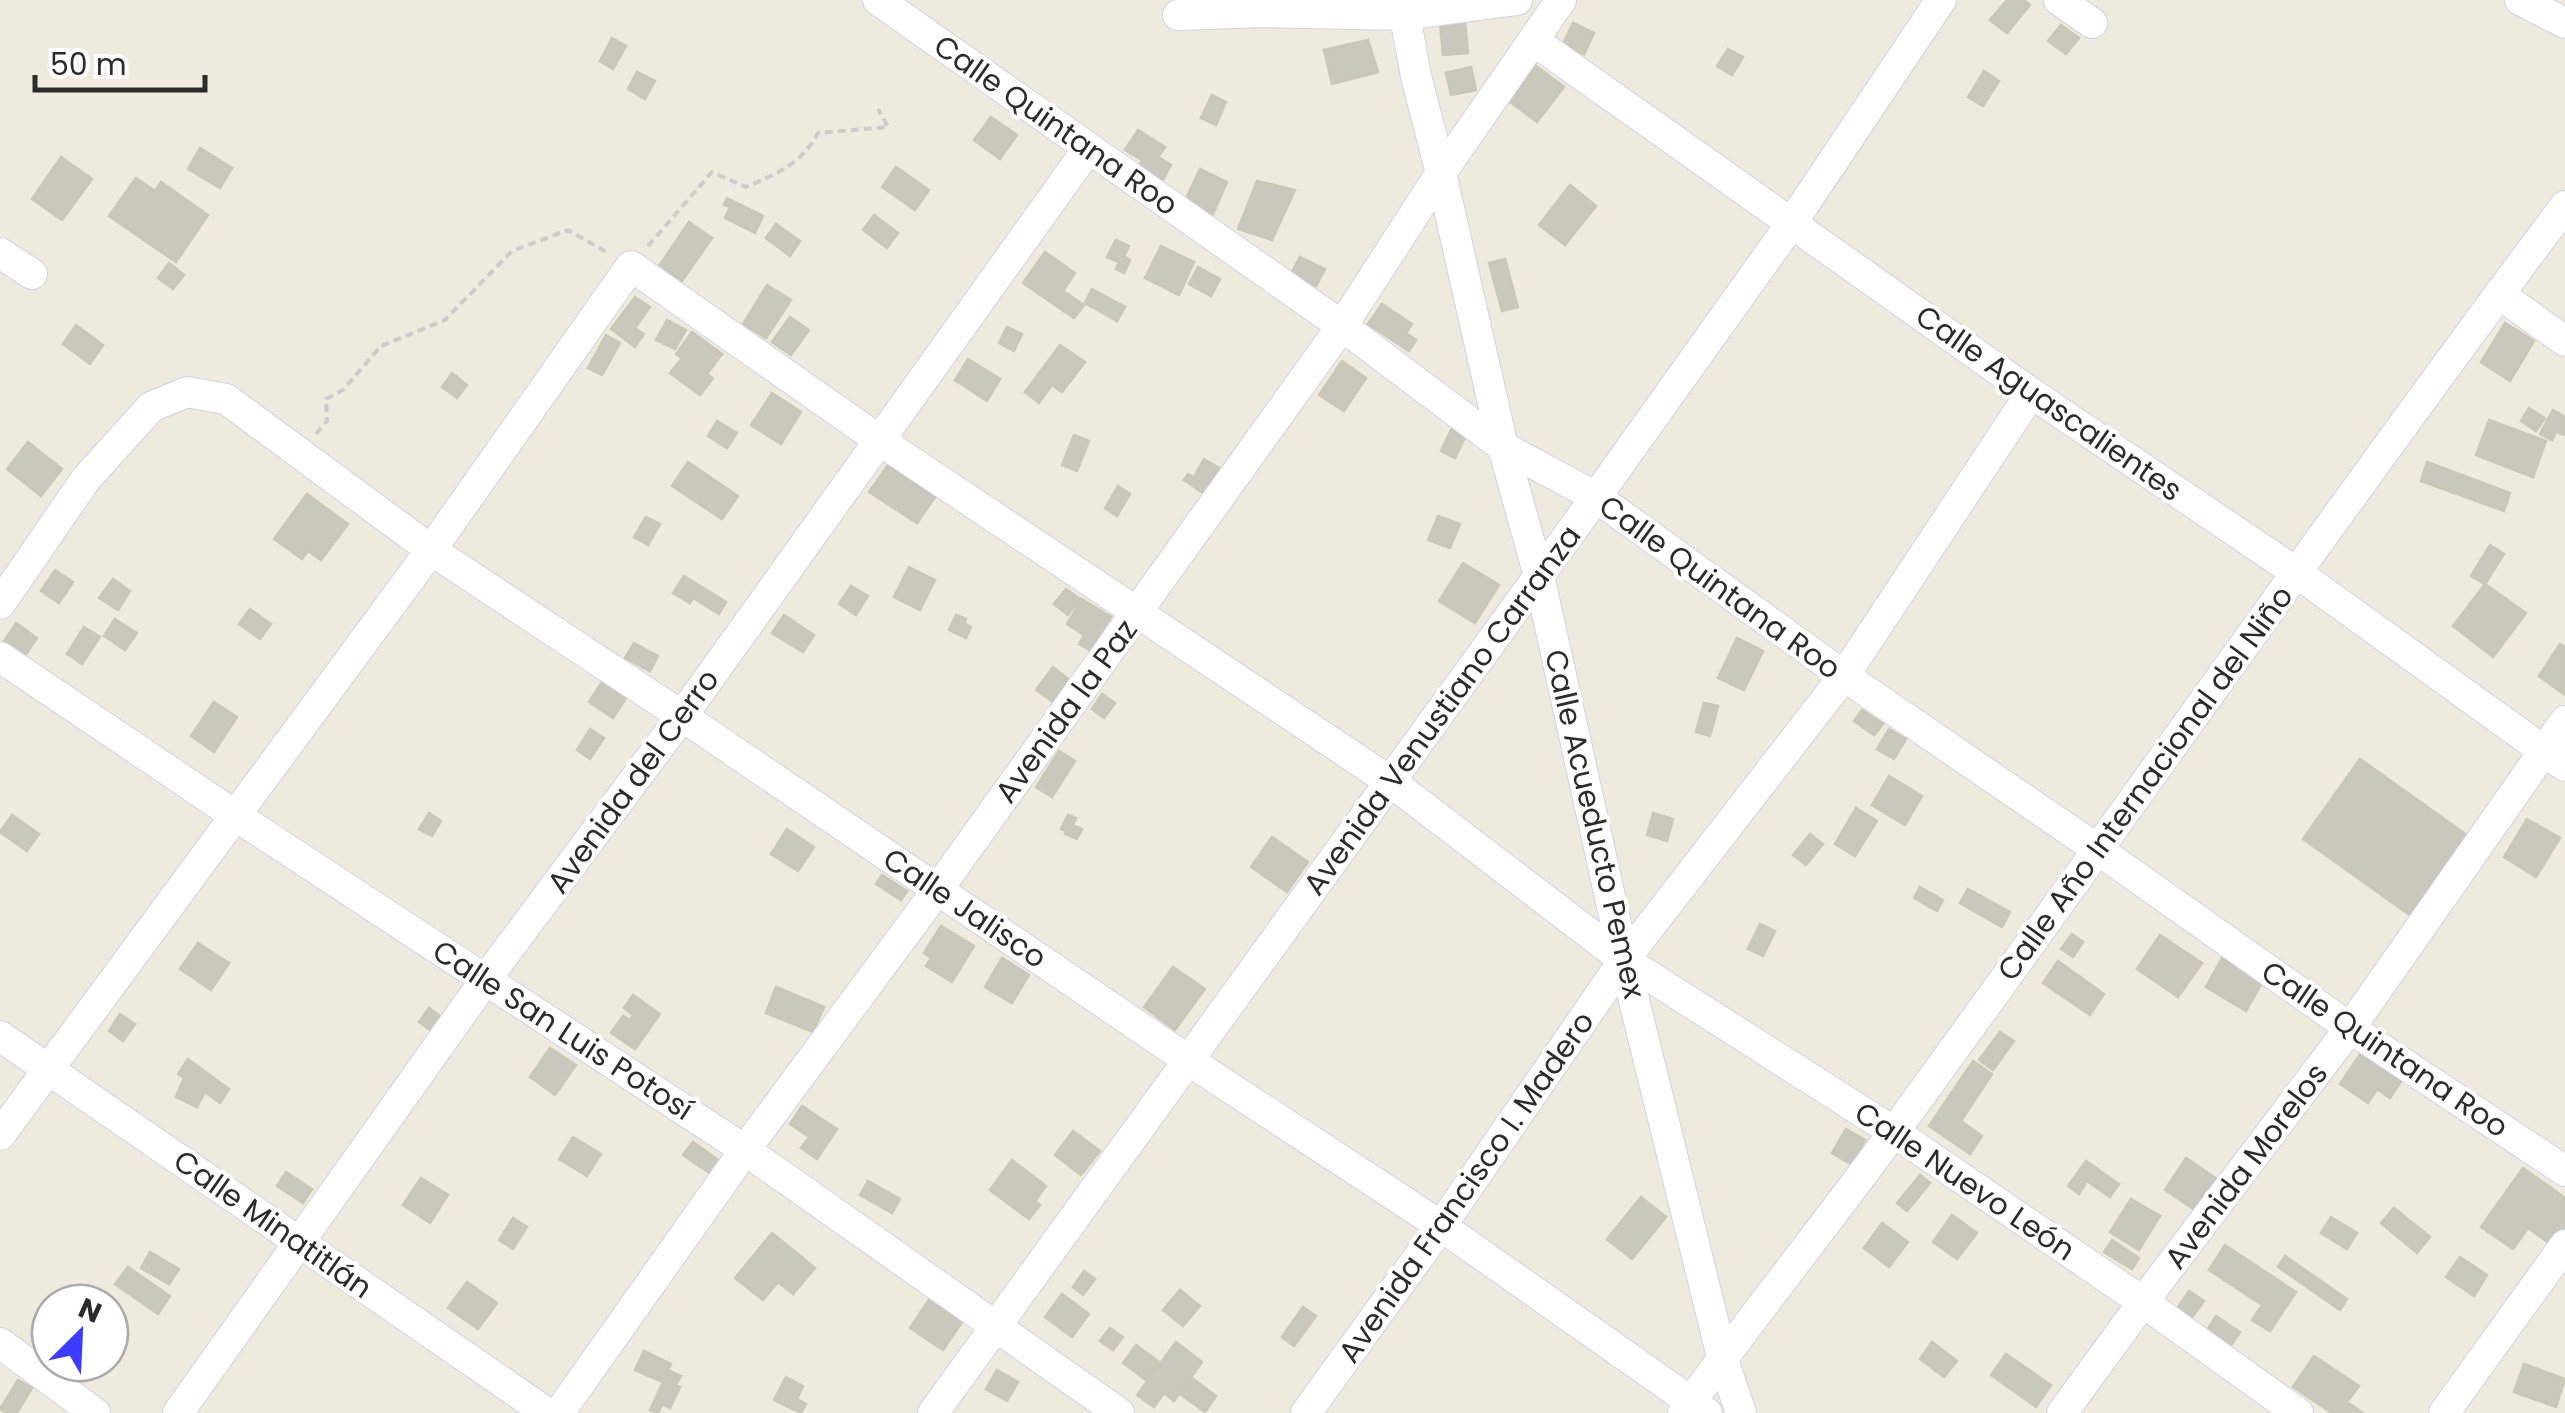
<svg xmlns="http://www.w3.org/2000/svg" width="2565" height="1413" viewBox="0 0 2565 1413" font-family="Poppins,sans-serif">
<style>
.building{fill:#c9c8bc;stroke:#cac7b7;stroke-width:2.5}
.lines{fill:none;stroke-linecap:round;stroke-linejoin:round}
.minor-casing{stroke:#d2d3e5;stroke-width:32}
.path{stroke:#ccc;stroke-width:4;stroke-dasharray:8 5;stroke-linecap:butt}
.minor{stroke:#fff;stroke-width:30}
.labels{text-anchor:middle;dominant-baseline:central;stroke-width:8;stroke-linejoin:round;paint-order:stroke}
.street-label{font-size:30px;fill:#2c2c2c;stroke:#fff}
</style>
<rect width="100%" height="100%" fill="#eeeadd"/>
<!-- building -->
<path class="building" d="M2007 0H2024L2030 5 2007 33 1990 20Z
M1465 21 1468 53 1443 55 1440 23Z
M1573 23 1594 33 1584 54 1563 44Z
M2061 25 2079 38 2066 54 2048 41Z
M612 38 626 46 613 69 600 61Z
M1368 40 1378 72 1332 84 1324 50Z
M1728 49 1743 57 1732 75 1717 66Z
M1536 66 1564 87 1537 122 1509 101Z
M1471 67 1476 90 1451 95 1446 73Z
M1984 71 1999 81 1983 106 1968 97Z
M637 72 655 81 645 99 628 89Z
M1212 95 1226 102 1216 125 1201 118Z
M991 117 1017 135 1000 159 974 140Z
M1138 130 1165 147 1158 157 1171 165 1162 182 1138 167 1142 160 1125 150Z
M200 148 232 168 220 188 188 169Z
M61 157 92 179 62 220 32 199Z
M896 167 929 190 915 210 882 187Z
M1200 169 1227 182 1213 214 1185 201Z
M136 178 155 191 161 182 208 215 176 262 109 216Z
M1257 181 1295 190 1272 240 1238 229Z
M1570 185 1596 206 1565 245 1539 225Z
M727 198 763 216 755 233 725 218 730 207 724 205Z
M874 215 898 233 887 248 863 230Z
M689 222 712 238 682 281 659 266Z
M776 224 800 241 790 256 766 238Z
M1116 240 1129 246 1124 256 1130 260 1124 273 1116 269 1119 262 1107 257Z
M1161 246 1194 262 1179 295 1145 278Z
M1045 252 1075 273 1063 291 1084 305 1074 318 1023 283Z
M1300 257 1325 269 1316 286 1291 274Z
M1505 259 1518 307 1502 311 1489 263Z
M169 263 184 275 173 289 158 278Z
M1198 267 1220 279 1211 296 1189 284Z
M767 285 791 300 766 338 743 324Z
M1092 289 1125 307 1117 321 1085 303Z
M635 297 650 307 635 328 644 334 635 347 611 329Z
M1382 304 1412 324 1406 333 1416 340 1409 351 1368 324Z
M790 317 809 330 791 355 772 342Z
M667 320 686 330 675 349 656 340Z
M2505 323 2534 341 2510 381 2481 362Z
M76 325 103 345 90 364 63 344Z
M1007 327 1022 334 1014 351 999 343Z
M692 332 722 354 707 374 713 378 700 395 670 373 682 358 676 354Z
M606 335 620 343 602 375 588 368Z
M1060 345 1085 362 1062 392 1052 385 1039 403 1025 392Z
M968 359 1000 379 987 401 955 380Z
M1342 361 1366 378 1344 411 1319 395Z
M452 373 467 385 457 398 442 387Z
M772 393 801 412 781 444 751 425Z
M2529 408 2545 418 2536 431 2521 421Z
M2553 410 2565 417V435L2556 432 2552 440 2540 434Z
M2489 420 2546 441 2533 477 2476 455Z
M717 421 737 433 727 448 708 436Z
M1452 428 1466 435 1455 458 1441 451Z
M1074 435 1089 441 1077 471 1062 465Z
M28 442 62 469 41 496 7 469Z
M1204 459 1219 468 1203 493 1184 480 1188 474 1194 477Z
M688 462 738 496 722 519 672 486Z
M2427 462 2510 493 2504 511 2421 481Z
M888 465 935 497 917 523 869 492Z
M1118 486 1130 494 1117 516 1105 508Z
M307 494 348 524 321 560 308 551 302 559 274 539Z
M1438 516 1460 524 1450 548 1428 540Z
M646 517 660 524 648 545 634 537Z
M2490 545 2504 554 2485 584 2471 576Z
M1463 563 1499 585 1475 623 1439 601Z
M909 567 935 580 920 610 894 597Z
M55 570 73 582 59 603 41 591Z
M684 576 726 602 719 614 693 598 690 603 673 593Z
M113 579 130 591 118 610 99 598Z
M2485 584 2526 613 2493 657 2453 626Z
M851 586 868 596 856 615 839 604Z
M1066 589 1080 599 1068 615 1054 604Z
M1082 599 1111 617 1090 650 1079 644 1084 635 1067 624Z
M250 609 271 624 260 639 239 624Z
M784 615 814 635 803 652 772 633Z
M956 615 966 619 964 623 971 627 966 638 949 630Z
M115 619 137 633 125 650 104 636Z
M16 623 37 638 22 660 1 646Z
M84 627 100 637 82 664 67 654Z
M1737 638 1763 651 1744 690 1718 678Z
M634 643 658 656 650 671 625 658Z
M2560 644 2565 647V695L2539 676Z
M1053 667 1068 679 1052 701 1036 690Z
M602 682 626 698 613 718 589 702Z
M1102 694 1115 703 1104 718 1092 709Z
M214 702 237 717 214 752 191 736Z
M1704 703 1718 706 1710 736 1696 732Z
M1862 710 1883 724 1874 735 1854 721Z
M590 729 604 738 590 759 577 750Z
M1889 729 1906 739 1894 759 1877 749Z
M1059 751 1075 761 1052 797 1036 787Z
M2360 759 2471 838 2414 918 2303 839Z
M1889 776 1922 796 1905 825 1872 805Z
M1856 808 1877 821 1855 856 1835 844Z
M429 813 441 821 432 836 419 829Z
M1653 813 1673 819 1667 841 1647 835Z
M12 815 39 834 27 851 0 832Z
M1068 815 1076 818 1073 825 1082 829 1077 839 1065 834 1066 831 1061 829Z
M2527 819 2560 838 2536 877 2504 857Z
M787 829 814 847 798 871 771 854Z
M1810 834 1823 844 1806 865 1793 855Z
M1272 837 1308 862 1287 892 1251 867Z
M882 875 907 891 901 900 876 884Z
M1920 887 1943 900 1937 911 1914 898Z
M1968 889 2010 912 2002 927 1960 903Z
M1760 924 1775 931 1763 956 1748 949Z
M941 926 974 946 952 982 926 966 931 958 924 953Z
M2072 934 2083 942 2073 957 2061 949Z
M2160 935 2202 963 2178 997 2137 969Z
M198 943 229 963 211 990 180 969Z
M1002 958 1029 975 1012 1003 985 987Z
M2222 958 2263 981 2246 1011 2206 987Z
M2058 961 2104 994 2090 1015 2043 983Z
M1173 967 1205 989 1175 1030 1144 1007Z
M776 987 824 1007 813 1032 766 1013Z
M633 995 660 1014 635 1049 611 1033 623 1016 630 1020 633 1015 624 1008Z
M429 1008 444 1019 434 1033 419 1022Z
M120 1014 135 1024 123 1041 109 1031Z
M2000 1032 2014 1041 1993 1070 1979 1060Z
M550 1048 576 1065 555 1095 530 1077Z
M2361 1053 2402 1080 2390 1098 2377 1089 2368 1103 2340 1084Z
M188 1059 229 1089 220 1103 205 1092 197 1107 176 1097 184 1078 178 1074Z
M1973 1061 1992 1074 1961 1121 1982 1136 1970 1154 1929 1126Z
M802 1106 837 1129 817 1159 801 1148 809 1137 790 1124Z
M1846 1129 1865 1140 1851 1164 1832 1153Z
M1073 1131 1100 1151 1081 1175 1055 1155Z
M573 1137 601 1154 587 1176 559 1159Z
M693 1142 720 1161 711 1174 683 1155Z
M2186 1158 2220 1181 2198 1212 2165 1190Z
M1012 1160 1046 1186 1035 1201 1040 1205 1029 1219 990 1190Z
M2086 1161 2119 1184 2110 1197 2087 1181 2079 1194 2068 1186Z
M2523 1168 2565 1198V1234L2555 1247 2528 1228 2513 1249 2481 1227Z
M286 1172 312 1189 303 1203 277 1186Z
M1920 1175 1930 1183 1907 1211 1897 1203Z
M421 1178 448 1195 430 1223 403 1205Z
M868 1181 900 1199 892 1213 860 1195Z
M1641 1197 1666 1217 1632 1259 1607 1239Z
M2131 1199 2160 1216 2139 1250 2110 1232Z
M2394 1208 2430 1237 2417 1253 2381 1223Z
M1952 1215 1977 1233 1957 1259 1933 1242Z
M2331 1217 2357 1233 2347 1249 2321 1233Z
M513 1218 527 1227 513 1249 499 1240Z
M1882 1223 1908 1242 1889 1267 1864 1248Z
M772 1233 815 1268 793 1294 778 1282 763 1300 735 1278Z
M2112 1240 2139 1258 2132 1269 2104 1252Z
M2225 1245 2296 1292 2270 1331 2252 1320 2262 1305 2209 1270Z
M150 1252 179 1269 169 1284 141 1268Z
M2285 1256 2347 1299 2340 1310 2278 1267Z
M2460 1257 2487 1275 2474 1296 2446 1277Z
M128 1267 170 1296 158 1314 115 1284Z
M1084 1271 1095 1279 1083 1295 1073 1287Z
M467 1282 497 1303 478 1329 448 1308Z
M1180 1290 1200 1306 1183 1326 1163 1310Z
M2189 1291 2204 1301 2190 1320 2176 1310Z
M1062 1294 1089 1314 1072 1337 1045 1317Z
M929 1300 962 1322 943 1350 910 1328Z
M1303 1307 1316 1316 1294 1346 1282 1337Z
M2216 1316 2240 1332 2231 1345 2207 1330Z
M1110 1328 1123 1337 1113 1350 1100 1341Z
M1176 1342 1202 1362 1174 1401 1164 1393 1154 1407 1137 1395Z
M1932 1342 1957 1361 1944 1377 1920 1359Z
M1136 1345 1159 1362 1146 1380 1123 1363Z
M644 1351 671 1364 668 1370 681 1376 676 1385 680 1387 670 1408 662 1404 658 1413 650 1410 663 1382 635 1370Z
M2006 1354 2051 1385 2036 1407 1991 1375Z
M2314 1356 2359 1386 2347 1402 2363 1413H2332L2293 1387Z
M2524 1364 2565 1379 2556 1407 2514 1392Z
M997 1370 1018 1382 1007 1401 986 1389Z
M786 1377 803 1386 797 1399 806 1404 801 1413 774 1400Z
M1192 1378 1216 1396 1205 1412 1180 1394Z
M18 1380 32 1388 17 1413H7L0 1409Z"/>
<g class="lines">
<!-- minor casing -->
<g class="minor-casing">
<path id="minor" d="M878 0 1342 326 1503 447 1596 497 1844 676 2097 849 2350 1028 2565 1171
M1402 0 1416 76 1441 173 1503 447 1539 576 1624 960 1722 1357 1741 1413
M2059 0 2092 23
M2520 0 2565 23
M1178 15 1263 12 1404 15 1517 0
M1534 41 2031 393 2297 573 2565 766
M0 253 32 274
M2499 294 2565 341
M0 604 86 479 151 407 187 392 226 399 431 550 682 716 1188 1060 1441 1226 1707 1413
M0 657 236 816 745 1150 1119 1413
M0 1036 547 1413
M0 1135 431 550 631 266 879 440 1391 782 1624 960 1894 1132 2143 1302 2298 1413
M0 1343 95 1413
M178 1413 486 979 682 716 1088 149
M559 1413 745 1150 938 889 1342 326 1441 173 1561 0
M933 1413 1596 497 1791 224 1941 0
M1306 1413 1441 1226 1624 960 1844 676 2031 393
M1683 1413C1752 1316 1826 1225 1896 1129 2120 822 2337 510 2565 206
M2062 1413 2143 1302 2350 1028 2565 721
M2444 1413 2565 1245"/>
</g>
<!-- path -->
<path class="path" d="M648 246 712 172 746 187C776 174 802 164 818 133L888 127 878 109
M316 434 327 421 326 399 343 390 381 346 445 320 512 251 568 230 610 254"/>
<!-- minor -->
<use href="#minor" class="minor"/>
</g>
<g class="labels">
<!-- street labels -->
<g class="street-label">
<text transform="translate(1056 125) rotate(35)">Calle Quintana Roo</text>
<text transform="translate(2049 403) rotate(35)">Calle Aguascalientes</text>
<text transform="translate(1720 587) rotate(36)">Calle Quintana Roo</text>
<text transform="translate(1442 710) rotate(-54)">Avenida Venustiano Carranza</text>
<text transform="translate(1066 711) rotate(-54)">Avenida la Paz</text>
<text transform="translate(633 781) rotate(-54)">Avenida del Cerro</text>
<text transform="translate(2145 783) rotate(-54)">Calle Año Internacional del Niño</text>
<text transform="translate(1595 824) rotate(77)">Calle Acueducto Pemex</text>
<text transform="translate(965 908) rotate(34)">Calle Jalisco</text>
<text transform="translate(563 1030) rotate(33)">Calle San Luis Potosí</text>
<text transform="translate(2385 1049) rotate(34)">Calle Quintana Roo</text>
<text transform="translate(2246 1166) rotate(-53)">Avenida Morelos</text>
<text transform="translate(1965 1181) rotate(34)">Calle Nuevo León</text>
<text transform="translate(1466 1187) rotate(-55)">Avenida Francisco I. Madero</text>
<text transform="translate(273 1224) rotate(35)">Calle Minatitlán</text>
</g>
</g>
<!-- north arrow -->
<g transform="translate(80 1333) rotate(24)"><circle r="48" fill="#ffffff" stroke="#ababab" stroke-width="2.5"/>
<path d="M0-8L18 38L0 25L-18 38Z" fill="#3a3cff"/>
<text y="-15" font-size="28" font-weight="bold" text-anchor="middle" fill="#2c2c2c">N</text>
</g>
<!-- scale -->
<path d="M35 75v15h170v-15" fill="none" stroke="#2c2c2c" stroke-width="5"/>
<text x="50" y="75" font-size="30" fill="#2c2c2c" stroke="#ffffff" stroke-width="8" paint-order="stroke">50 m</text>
</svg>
